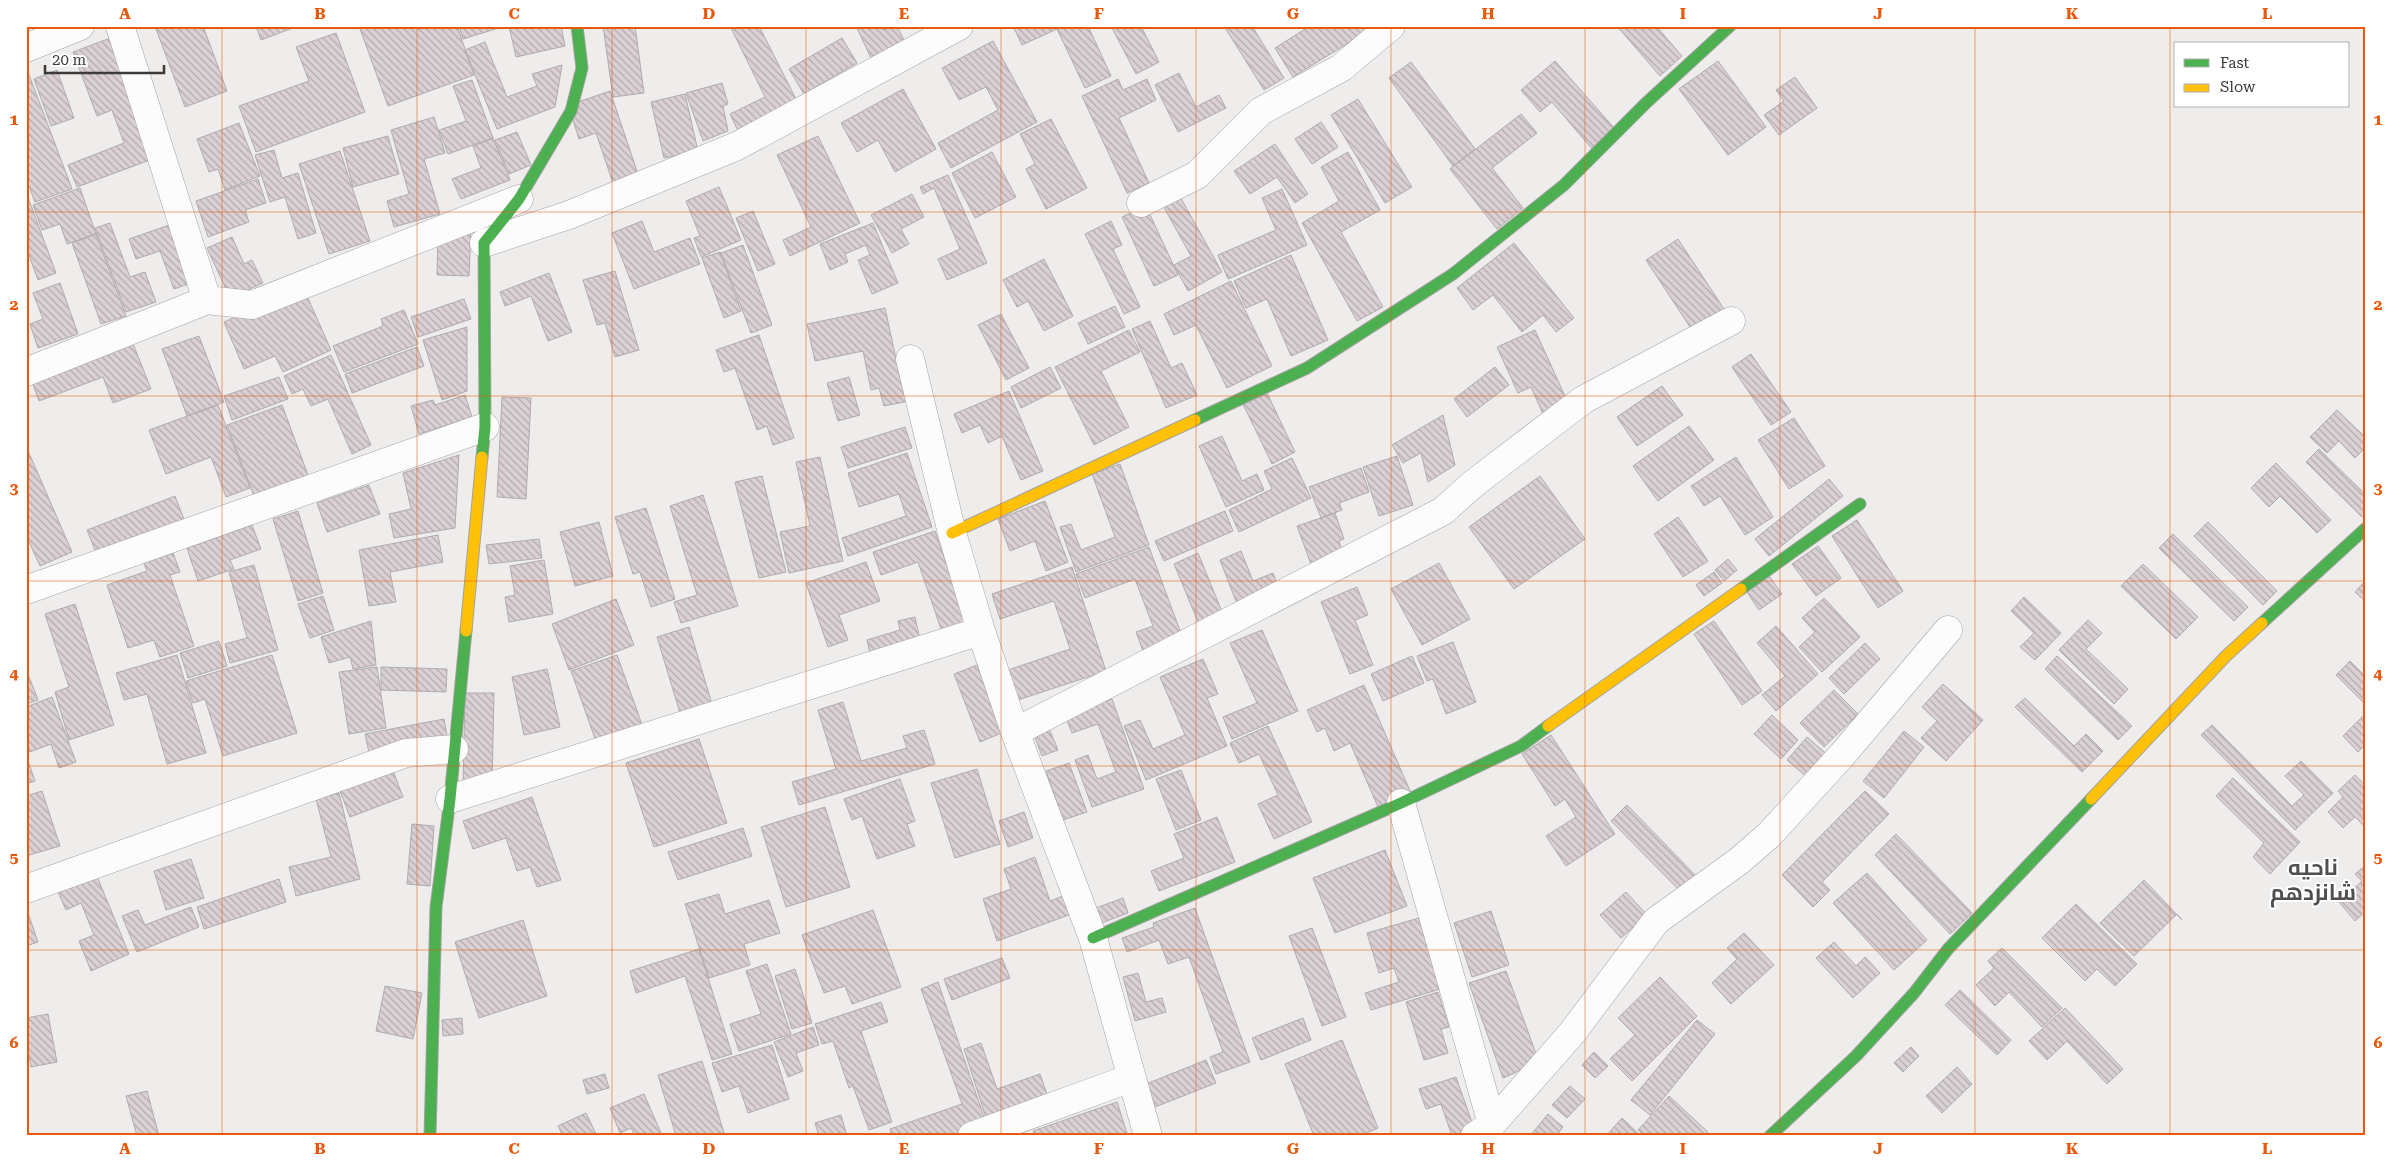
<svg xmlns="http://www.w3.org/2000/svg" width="2392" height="1162" viewBox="0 0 2392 1162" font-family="'Roboto Serif',Cairo,serif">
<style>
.building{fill:url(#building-back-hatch);stroke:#aeadac}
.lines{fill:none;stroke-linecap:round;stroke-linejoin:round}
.street-casing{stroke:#a4a3a2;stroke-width:29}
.fast-casing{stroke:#a4a3a2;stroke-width:13}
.slow-casing{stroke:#a4a3a2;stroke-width:13}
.street{stroke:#fdfcfc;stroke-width:28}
.fast{stroke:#4caf50;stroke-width:11}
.slow{stroke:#ffc107;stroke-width:11}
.grid{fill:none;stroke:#e8590c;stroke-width:1;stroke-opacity:0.55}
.labels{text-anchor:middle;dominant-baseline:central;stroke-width:4;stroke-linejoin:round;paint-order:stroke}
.district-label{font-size:22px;font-weight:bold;fill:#514f4d;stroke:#fff}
.neatline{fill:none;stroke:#e8590c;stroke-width:2}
.grid-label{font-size:16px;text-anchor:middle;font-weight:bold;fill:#e8590c}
</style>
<defs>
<pattern id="building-back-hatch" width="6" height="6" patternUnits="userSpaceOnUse" patternTransform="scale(1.25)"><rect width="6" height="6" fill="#dad0d5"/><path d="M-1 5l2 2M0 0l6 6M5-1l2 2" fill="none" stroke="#b2aaae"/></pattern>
</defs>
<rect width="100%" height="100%" fill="#efedec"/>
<!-- building -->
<path class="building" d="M155 26H203L227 91 185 107Z
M256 26H298L261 40Z
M359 26H457L474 75 388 106Z
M459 26H505L463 39Z
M509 26H561L565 46 516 57Z
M603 26H635L644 93 613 97Z
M735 26H759L799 105 740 135 730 114 765 97 731 28Z
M856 26H882L883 30 897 26 905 42 871 58Z
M1013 26H1088L1111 76 1085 88 1057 29 1022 45Z
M1111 26H1141L1159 62 1136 74Z
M1224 26H1252L1284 78 1264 90Z
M1310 26H1376L1293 77 1275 48Z
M1617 26H1656L1682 56 1660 76Z
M336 33 365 112 256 152 239 106 309 81 296 47Z
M113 37 158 157 77 187 68 165 124 143 112 110 97 116 73 52Z
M842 38 857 63 804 94 789 69Z
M993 41 1037 122 951 168 938 143 998 110 986 87 959 100 942 68Z
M485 42 507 97 537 86 532 74 562 65 555 107 497 129 465 50Z
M1555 61 1616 130 1593 150 1552 102 1540 112 1521 90Z
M1718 61 1766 127 1728 155 1679 89Z
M1411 62 1475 149 1453 166 1389 78Z
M57 70 74 118 51 126 34 79Z
M26 72H28L72 189 35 202 26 178Z
M1179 73 1196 107 1219 95 1226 108 1178 132 1155 85Z
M1795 77 1817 108 1779 135 1764 115 1784 101 1776 90Z
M1118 79 1123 90 1147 79 1156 100 1119 118 1149 183 1127 193 1082 96Z
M472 80 493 138 448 154 439 130 466 121 453 86Z
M722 83 728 104 723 106 728 131 703 141 686 93Z
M903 89 936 149 895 172 878 140 857 152 841 123Z
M610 91 642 186 617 195 596 133 579 139 573 120 578 102Z
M685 94 698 151 664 158 651 102Z
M1358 99 1412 187 1385 203 1331 115Z
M1521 114 1537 133 1492 168 1523 208 1497 229 1450 169Z
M434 117 445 153 424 159 440 214 394 227 387 201 409 194 391 130Z
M1051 119 1087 188 1046 209 1026 169 1035 164 1020 134Z
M1321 122 1338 147 1312 164 1295 139Z
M239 123 260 176 225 190 218 169 209 172 197 139Z
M517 132 531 165 509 174 495 140Z
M388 136 399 174 353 187 343 148Z
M818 136 860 223 790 256 783 240 811 227 777 155Z
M493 138 510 180 461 199 452 179 481 168 473 146Z
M1275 144 1308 194 1295 203 1277 177 1250 194 1234 171Z
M274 150 282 178 298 173 316 233 298 239 285 197 270 202 255 155Z
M340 151 370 241 329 254 299 164Z
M992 152 1016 197 975 218 952 173Z
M1348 152 1380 210 1341 232 1383 307 1357 321 1302 223 1339 201 1321 167Z
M948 175 987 263 947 280 938 259 960 249 934 188 923 194 920 187Z
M258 179 266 203 245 210 249 222 208 237 196 201Z
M719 187 741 240 701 257 694 238 700 236 686 201Z
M80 188 96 234 67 244 60 224 42 230 33 205Z
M1282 189 1307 245 1228 279 1218 255 1276 230 1262 198Z
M26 192 56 273 38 280 26 247Z
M1178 193 1222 272 1188 291 1174 265 1191 256 1161 202Z
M912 194 924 217 901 229 909 244 892 253 871 215Z
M1146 206 1178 275 1154 286 1122 217Z
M753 211 775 264 758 271 736 218Z
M642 221 654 252 690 238 700 264 634 289 612 233Z
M1111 221 1122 245 1113 249 1140 307 1124 314 1085 234Z
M110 223 130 277 145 272 156 302 126 312 95 228Z
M175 223 197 281 174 289 160 251 136 259 129 239Z
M873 223 898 283 872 294 858 260 870 255 866 245 845 254 848 262 830 270 820 244Z
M471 229 469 276 437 275 438 234Z
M96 234 126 316 101 324 72 243Z
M232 237 244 264 252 260 263 283 230 298 207 248Z
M1678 239 1726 312 1694 333 1646 260Z
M1514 243 1574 318 1556 332 1543 315 1522 332 1493 295 1473 310 1457 288Z
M743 245 772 325 751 333 721 253Z
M720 252 741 311 724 318 702 258Z
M1291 255 1328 340 1291 356 1267 299 1246 308 1234 281Z
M1044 259 1073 316 1044 331 1028 301 1017 307 1003 280Z
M615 271 639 350 615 357 605 323 597 325 583 280Z
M549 273 572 332 548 341 531 296 505 306 500 292Z
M1231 281 1272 366 1227 388 1196 325 1174 335 1164 314Z
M60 283 78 334 38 348 30 324 43 319 33 293Z
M303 287 331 350 283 372 275 356 244 369 224 322Z
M464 299 471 319 418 337 411 317Z
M1115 306 1125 327 1088 344 1078 323Z
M885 308 901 382 910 380 914 400 884 406 879 388 871 390 863 351 815 361 807 324Z
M404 310 418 344 344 372 333 346 383 326 381 319Z
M1001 314 1029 368 1006 380 978 325Z
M1150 321 1171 368 1182 363 1197 395 1166 408 1132 329Z
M467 327V391L442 400 423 340Z
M1129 330 1140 352 1101 371 1129 427 1094 445 1055 367Z
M1535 330 1568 403 1543 414 1531 387 1518 393 1497 347Z
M759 335 794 438 773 445 767 426 757 430 735 368 724 372 716 350Z
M130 336 151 389 113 403 103 377 39 401 29 373Z
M199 336 224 402 187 416 162 349Z
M417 347 424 366 352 393 345 374Z
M1751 354 1791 412 1771 425 1732 367Z
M331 355 371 445 352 454 328 399 311 406 303 389 292 394 284 376Z
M1050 367 1061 388 1021 408 1011 387Z
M1495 367 1509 385 1467 417 1454 399Z
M279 377 288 399 232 420 224 396Z
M849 377 860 415 838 421 827 383Z
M1662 386 1683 415 1637 446 1617 417Z
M1009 391 1043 471 1021 480 1002 436 988 443 980 425 962 433 954 414Z
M1267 393 1295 452 1272 464 1243 404Z
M465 395 472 417 419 434 411 406 433 400 435 405Z
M502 397 531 398 526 499 497 497Z
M218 405 250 488 226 497 211 457 166 474 149 430Z
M282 405 308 475 254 496 227 425Z
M2337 410 2366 438V447L2355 458 2339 441 2327 453 2310 437Z
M1443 415 1455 465 1428 482 1421 453 1403 463 1392 445Z
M1794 418 1825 466 1789 489 1758 440Z
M1689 426 1714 460 1658 501 1633 466Z
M905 427 912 448 848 468 841 447Z
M1222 436 1242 481 1257 474 1264 490 1226 507 1199 446Z
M26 446 72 552 40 566 26 535Z
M2319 449 2366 495V513L2362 517 2306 462Z
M907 453 932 527 848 556 842 538 906 516 899 494 859 507 848 473Z
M459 455 455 528 394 538 389 514 411 509 403 473Z
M1397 456 1413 505 1379 516 1363 467Z
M820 457 843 561 789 573 780 532 810 526 796 462Z
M1736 457 1773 517 1745 535 1720 496 1704 506 1691 486Z
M1292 458 1311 498 1239 532 1229 510 1272 489 1264 471Z
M2276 463 2331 520 2317 533 2280 496 2269 507 2251 488Z
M1120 464 1149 545 1076 572 1060 527 1071 524 1081 550 1115 537 1092 474Z
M1361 468 1369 492 1339 503 1342 510 1321 518 1309 487Z
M762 476 786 572 759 578 735 482Z
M1540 476 1585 539 1514 589 1469 527Z
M1829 479 1843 496 1769 556 1755 539Z
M369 485 380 514 327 532 317 503Z
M703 495 738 606 681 623 674 602 697 595 670 506Z
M175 496 185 522 97 555 87 530Z
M1045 501 1068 562 1046 571 1035 541 1010 551 998 519Z
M646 508 675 599 651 607 640 572 633 574 615 517Z
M298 511 323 593 298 601 273 519Z
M1225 511 1233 531 1164 561 1155 541Z
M1335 513 1344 539 1339 541 1344 559 1313 570 1297 526Z
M1678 517 1708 561 1683 577 1654 534Z
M1857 520 1903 591 1878 608 1832 536Z
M599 522 613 576 575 586 560 532Z
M2208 522 2277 591 2263 605 2194 536Z
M252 525 261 549 230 560 234 569 198 581 187 548Z
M935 531 967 624 942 632 918 562 881 575 873 552Z
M2173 534 2248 607 2234 621 2159 548Z
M438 535 443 562 390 572 396 602 369 606 359 550Z
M539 539 542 558 489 564 486 545Z
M1818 546 1841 578 1816 596 1792 564Z
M1149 547 1182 636 1143 651 1136 632 1153 626 1135 579 1085 598 1076 574Z
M1241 551 1253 581 1273 573 1280 593 1239 609 1220 560Z
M173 553 180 572 170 575 194 646 160 657 154 640 128 648 107 585 147 571 144 563Z
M1198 553 1225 619 1201 629 1174 564Z
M1728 559 1737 570 1724 581 1715 570Z
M544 560 553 614 509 622 505 597 515 595 510 566Z
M866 562 880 601 839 615 848 640 828 647 806 583Z
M1439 563 1470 619 1422 645 1391 589Z
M2143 564 2198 617 2176 639 2121 586Z
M254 565 278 650 230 663 225 644 247 638 229 572Z
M1072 567 1106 671 1018 700 1008 670 1070 649 1054 601 1000 619 992 594Z
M1714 572 1722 583 1704 596 1696 585Z
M1769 576 1782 594 1759 610 1747 592Z
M2366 580V602L2355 592Z
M1357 587 1368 615 1355 620 1373 665 1350 674 1321 602Z
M323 596 334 630 310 638 298 604Z
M2024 597 2061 633 2035 660 2020 647 2034 633 2011 611Z
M1824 598 1860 637 1822 672 1799 647 1815 632 1802 618Z
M616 599 634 645 569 670 552 624Z
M75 604 114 725 69 740 55 692 69 687 45 614Z
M915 617 920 640 870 653 867 640 900 630 898 621Z
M2088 620 2102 633 2086 649 2128 689 2114 704 2059 650Z
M371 621 376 665 353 669 350 657 329 663 321 637Z
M1714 621 1762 691 1742 705 1694 634Z
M1776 626 1818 674 1776 711 1762 695 1785 676 1757 643Z
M689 627 712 704 680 713 657 637Z
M1262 630 1298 711 1232 739 1223 717 1257 703 1230 643Z
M219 641 227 666 188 678 180 653Z
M1453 642 1476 702 1446 714 1433 679 1427 681 1417 656Z
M1865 643 1880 659 1844 694 1829 678Z
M177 655 206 753 167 764 147 694 124 700 116 673Z
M272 655 297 733 223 756 205 699 193 703 186 681Z
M617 655 644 730 598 747 571 671Z
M1412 656 1424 683 1383 701 1371 674Z
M2057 656 2132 726 2118 740 2045 669Z
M1203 659 1218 694 1207 698 1227 746 1146 780 1124 726 1140 720 1153 749 1185 735 1160 677Z
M2350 661 2366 677V705L2336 675Z
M977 665 1004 732 980 742 954 674Z
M377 667 386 728 349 734 339 672Z
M381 667 447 669 446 692 381 690Z
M26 669 38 700 26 704Z
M547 669 560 727 524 735 512 677Z
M1943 684 1983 720 1946 761 1921 738 1937 721 1922 707Z
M1364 685 1411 793 1378 807 1350 743 1334 751 1325 728 1317 732 1307 710Z
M1834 690 1858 714 1824 747 1800 723Z
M465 693H494L492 785H463Z
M52 697 76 762 59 768 51 744 30 752 26 743V707Z
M2025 698 2074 746 2086 734 2103 751 2082 772 2015 707Z
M1112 699 1144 789 1092 807 1075 760 1088 755 1097 779 1116 772 1098 724 1072 733 1065 715Z
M843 702 861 761 907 748 903 736 924 730 935 764 799 805 792 782 836 769 818 710Z
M2366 713V744L2358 752 2343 736Z
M1772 715 1798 740 1781 759 1754 734Z
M444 719 448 741 370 757 365 734Z
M2212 725 2292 806 2304 795 2285 776 2301 761 2333 793 2295 830 2201 735Z
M1048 726 1058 750 1042 756 1033 732Z
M1268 726 1312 822 1274 839 1258 804 1278 795 1259 754 1239 763 1230 743Z
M1904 731 1924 747 1884 798 1863 781Z
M1551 735 1615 834 1566 866 1546 836 1576 817 1565 799 1555 806 1522 754Z
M1807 737 1829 756 1809 779 1787 760Z
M699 739 727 823 654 847 626 763Z
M26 755 35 781 26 784Z
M1069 763 1087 812 1063 820 1046 771Z
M977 769 1000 844 955 858 931 783Z
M1181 770 1201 820 1176 830 1156 779Z
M393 771 403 797 350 817 340 791Z
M2355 775 2366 786V828L2355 817 2343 828 2328 812 2343 797 2338 791Z
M2233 778 2300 842 2270 874 2253 857 2264 843 2216 796Z
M900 779 915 821 907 824 915 846 877 859 862 816 852 820 844 799Z
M42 791 60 846 26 856V796Z
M1865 791 1889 814 1822 882 1830 890 1813 907 1782 875Z
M339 793 360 879 296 896 289 867 331 857 316 799Z
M532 797 561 880 537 887 530 867 517 871 506 838 473 849 463 821Z
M1627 805 1701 881 1685 896 1611 821Z
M825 807 850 887 786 907 761 827Z
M1024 812 1033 838 1008 847 999 821Z
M1217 817 1235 862 1159 891 1151 871 1184 858 1174 834Z
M412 824 434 826 430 886 407 884Z
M743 828 752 856 678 880 668 852Z
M1896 834 1972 913 1950 934 1875 855Z
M1385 850 1407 906 1335 933 1313 878Z
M1035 857 1050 901 1063 896 1069 915 997 941 983 899 1011 889 1004 869Z
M191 859 204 898 166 910 154 871Z
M2366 865V911L2355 921 2339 902 2362 881 2355 874Z
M94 869 129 954 91 971 79 941 94 935 81 903 66 910 55 885Z
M1867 873 1927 940 1894 970 1833 903Z
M279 879 286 902 204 929 197 907Z
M2144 880 2182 920 2177 914 2134 956 2100 923Z
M1626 892 1647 915 1621 938 1600 915Z
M719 894 725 914 769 900 780 933 744 944 750 965 709 978 685 904Z
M1123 898 1128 913 1099 924 1093 909Z
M2076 904 2137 964 2115 986 2097 969 2085 981 2042 938Z
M26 907 38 942 26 946Z
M191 907 199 927 137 952 122 916 138 910 145 925Z
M1195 908 1250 1062 1216 1074 1210 1057 1223 1052 1189 957 1168 964 1159 940 1127 952 1122 938 1154 927 1153 923Z
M873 910 901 987 852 1004 845 986 824 993 802 935Z
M1491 911 1509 965 1472 977 1454 923Z
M1419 918 1440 989 1371 1010 1365 993 1399 982 1394 968 1379 973 1367 933Z
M523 920 547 996 479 1018 455 942Z
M1312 928 1346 1017 1322 1026 1289 936Z
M1744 933 1774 965 1731 1004 1712 983 1737 959 1727 948Z
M1834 942 1856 966 1865 957 1880 973 1853 998 1816 958Z
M2002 948 2062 1008 2042 1027 2009 992 1995 1006 1976 985 1994 968 1988 961Z
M699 949 732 1054 712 1060 685 976 636 993 630 971Z
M1002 958 1010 978 952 1000 944 979Z
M767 964 791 1034 739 1051 730 1024 761 1014 746 971Z
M795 969 812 1023 792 1029 775 976Z
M1506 971 1539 1062 1503 1078 1469 983Z
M1138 973 1146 1002 1162 998 1166 1012 1135 1021 1123 977Z
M1660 977 1697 1016 1632 1081 1610 1059 1635 1035 1618 1018Z
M938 982 986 1123 949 1136H892L890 1129 962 1104 921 989Z
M385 986 422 993 413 1039 376 1031Z
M1960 990 2011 1040 1997 1055 1945 1005Z
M1438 992 1449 1027 1441 1029 1448 1053 1424 1060 1406 1002Z
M881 1002 888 1022 861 1031 892 1122 869 1130 853 1086 849 1088 833 1041 822 1044 815 1024Z
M2065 1008 2123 1069 2107 1084 2067 1041 2047 1060 2029 1041Z
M48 1014 57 1062 31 1067 26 1039V1018Z
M462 1018 463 1034 443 1036 442 1020Z
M1303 1018 1311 1040 1261 1060 1252 1038Z
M1697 1020 1715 1034 1650 1115 1631 1100Z
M813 1027 819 1045 796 1053 803 1071 788 1077 774 1042Z
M1342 1040 1378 1128 1360 1136H1314L1285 1064Z
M981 1043 997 1089 1040 1074 1049 1100 987 1121 964 1049Z
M772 1045 789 1099 748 1113 739 1086 722 1092 712 1063Z
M1911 1047 1919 1056 1903 1072 1894 1063Z
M1594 1052 1608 1066 1595 1078 1582 1065Z
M1206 1060 1216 1083 1155 1107 1146 1084Z
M702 1061 725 1136H676L658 1075Z
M1957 1067 1972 1084 1942 1113 1926 1096Z
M605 1074 609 1088 587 1094 583 1080Z
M1456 1077 1474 1128 1452 1136 1441 1104 1426 1109 1419 1089Z
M1570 1086 1585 1099 1567 1118 1552 1105Z
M147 1091 159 1136H137L126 1096Z
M644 1094 661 1133 653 1136H635L631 1128 620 1133 610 1108Z
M1669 1096 1708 1132 1705 1136H1679L1676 1133 1674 1136H1645L1638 1130Z
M1117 1102 1128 1136H1035L1033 1131Z
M586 1113 597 1136H563L558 1126Z
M1548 1114 1563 1127 1556 1136H1530Z
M841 1115 847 1136H819L815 1123Z
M1622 1118 1641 1136H1606Z"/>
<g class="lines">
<!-- street casing -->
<g class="street-casing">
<path id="street" d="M120 26 207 300 252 305 519 199
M26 48 80 26
M1141 203 1197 175 1261 111 1341 68 1391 26
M484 243 569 215 737 146 959 26
M910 359 952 533 981 631 1015 732 1093 938 1148 1136
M26 372 207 300
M26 590 485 427
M1015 732 1443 511 1473 484 1583 400 1731 321
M450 799 981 631
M1401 803 1492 1124 1475 1136
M26 889 406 753 454 749
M1492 1124 1572 1033 1656 921 1739 861 1769 835 1842 755 1948 630
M972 1136 1131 1078"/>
</g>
<!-- fast casing -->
<g class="fast-casing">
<path id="fast" d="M1195 420 1307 368 1453 274 1564 185 1646 103 1730 26
M482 457 485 427 484 243 519 199 571 111 582 68 577 26
M1741 589 1860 504
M2262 623 2366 528
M1093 938 1401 803 1521 746 1548 726
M430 1136 436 907 450 799 466 631
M1770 1136 1856 1056 1914 993 1948 949 2091 799"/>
</g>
<!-- slow casing -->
<g class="slow-casing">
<path id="slow" d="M952 533 1195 420
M466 631 482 457
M1548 726 1741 589
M2091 799 2226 656 2262 623"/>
</g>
<!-- street -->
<use href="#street" class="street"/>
<!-- fast -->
<use href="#fast" class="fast"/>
<!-- slow -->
<use href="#slow" class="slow"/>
</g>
<!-- grid -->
<path class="grid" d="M222 26V1136M417 26V1136M612 26V1136M806 26V1136M1001 26V1136M1196 26V1136M1391 26V1136M1585 26V1136M1780 26V1136M1975 26V1136M2170 26V1136M26 212H2366M26 396H2366M26 581H2366M26 766H2366M26 950H2366"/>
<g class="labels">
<!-- district labels -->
<g class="district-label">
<text x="2313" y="867">ناحیه<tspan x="2313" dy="25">شانزدهم</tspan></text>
</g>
</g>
<!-- border -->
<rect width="2392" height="1162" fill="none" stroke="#ffffff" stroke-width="55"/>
<!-- legend -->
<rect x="2174" y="42" width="175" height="65" fill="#ffffff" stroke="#b1b1b0"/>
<rect x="2184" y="59" width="25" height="8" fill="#4caf50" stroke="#b1b1b0"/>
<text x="2220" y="68" font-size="15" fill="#3c3b3a">Fast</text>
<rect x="2184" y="84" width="25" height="8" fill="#ffc107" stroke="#b1b1b0"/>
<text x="2220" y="92" font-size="15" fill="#3c3b3a">Slow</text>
<!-- scale -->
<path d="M45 65v8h119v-8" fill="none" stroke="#3c3b3a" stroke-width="2.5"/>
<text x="52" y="65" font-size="15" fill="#3c3b3a" stroke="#ffffff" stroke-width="4" paint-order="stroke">20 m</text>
<rect x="28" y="28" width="2336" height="1106" class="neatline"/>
<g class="grid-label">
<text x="125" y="19">A</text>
<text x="320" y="19">B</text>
<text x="514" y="19">C</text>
<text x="709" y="19">D</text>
<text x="904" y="19">E</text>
<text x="1099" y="19">F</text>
<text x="1293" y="19">G</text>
<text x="1488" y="19">H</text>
<text x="1683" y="19">I</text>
<text x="1878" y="19">J</text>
<text x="2072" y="19">K</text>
<text x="2267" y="19">L</text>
<text x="14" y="125">1</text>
<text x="2378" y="125">1</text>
<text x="14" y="310">2</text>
<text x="2378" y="310">2</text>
<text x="14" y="494">3</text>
<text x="2378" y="494">3</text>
<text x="14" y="679">4</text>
<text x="2378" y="679">4</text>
<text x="14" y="863">5</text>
<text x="2378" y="863">5</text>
<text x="14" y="1048">6</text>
<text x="2378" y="1048">6</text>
<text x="125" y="1154">A</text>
<text x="320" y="1154">B</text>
<text x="514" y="1154">C</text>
<text x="709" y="1154">D</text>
<text x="904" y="1154">E</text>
<text x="1099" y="1154">F</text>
<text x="1293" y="1154">G</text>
<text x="1488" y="1154">H</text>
<text x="1683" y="1154">I</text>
<text x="1878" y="1154">J</text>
<text x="2072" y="1154">K</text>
<text x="2267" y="1154">L</text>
</g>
</svg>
